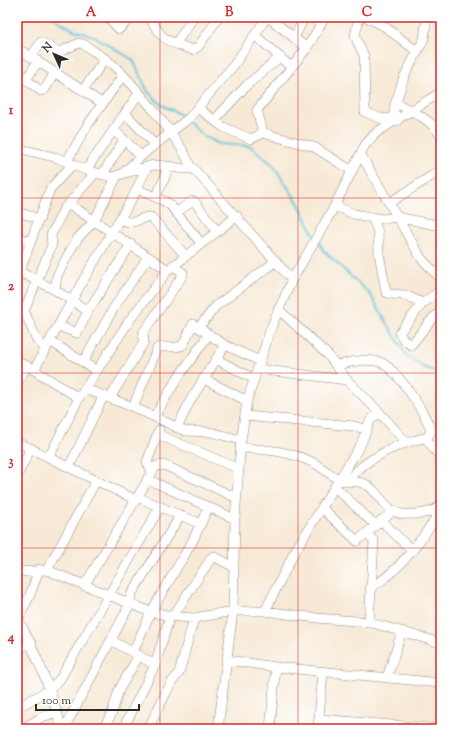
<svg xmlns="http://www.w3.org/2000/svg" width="458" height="746" viewBox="0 0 458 746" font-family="'Sorts Mill Goudy',serif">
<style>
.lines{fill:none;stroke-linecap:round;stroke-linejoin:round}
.stream{stroke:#5dc6d9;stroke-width:2}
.minor-casing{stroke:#918a80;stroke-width:10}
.minor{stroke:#fff;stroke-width:9}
.grid{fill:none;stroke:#d62828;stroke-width:1;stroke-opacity:0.55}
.neatline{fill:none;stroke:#d62828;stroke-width:1.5}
.grid-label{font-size:13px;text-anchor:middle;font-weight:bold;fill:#d62828}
</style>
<rect width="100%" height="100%" fill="#fff"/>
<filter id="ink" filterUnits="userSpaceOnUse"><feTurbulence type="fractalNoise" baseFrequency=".025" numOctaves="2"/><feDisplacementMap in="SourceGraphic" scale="8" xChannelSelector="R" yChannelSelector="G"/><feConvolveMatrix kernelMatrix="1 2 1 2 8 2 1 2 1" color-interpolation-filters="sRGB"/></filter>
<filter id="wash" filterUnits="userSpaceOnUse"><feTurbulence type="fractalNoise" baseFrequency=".012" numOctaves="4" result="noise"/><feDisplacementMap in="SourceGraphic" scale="16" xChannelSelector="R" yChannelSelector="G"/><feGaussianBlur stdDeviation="0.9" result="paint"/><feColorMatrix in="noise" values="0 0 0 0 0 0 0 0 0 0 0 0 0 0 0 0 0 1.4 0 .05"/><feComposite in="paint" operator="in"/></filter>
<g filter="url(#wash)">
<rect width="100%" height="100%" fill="#f7e9d5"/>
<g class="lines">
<!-- stream -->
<path class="stream" d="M52 17 74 30 94 36 133 60 148 92 162 105 178 113 184 118
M189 123 202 135 219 144 250 146 273 165 299 204 314 235
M318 240 324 251 370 294 406 355 423 367 441 373"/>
</g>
</g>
<g filter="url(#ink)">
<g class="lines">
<!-- minor casing -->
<g class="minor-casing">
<path id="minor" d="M108 17 119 29 132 17
M149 17C165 43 165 40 193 50L198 47 219 17
M268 17 307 48
M359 17 355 36 364 56 365 112 382 119 396 117
M366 17 384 26 410 46 418 51
M256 36 291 67
M294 38 301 24 300 17
M176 43 194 17
M17 48 102 103
M31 57 41 42 59 52 79 43 83 44C93 51 104 57 113 65 129 79 189 149 190 168
M17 73 41 91 45 89 55 72
M26 80 38 61
M83 90 105 59
M396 103C413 112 432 119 441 137
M198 108 223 127 251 139 263 133 314 147 352 171
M125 113 155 145
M216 121 219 115 247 85 280 57
M397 121 394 112V108L404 77 424 39 427 17
M114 130 141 156
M263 133 257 110 307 48 325 17
M17 148 58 158 86 170 112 177 153 165 167 166 183 169 193 168 292 280
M361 155 421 258 441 279
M67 161 87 126 123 75
M86 170 139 93
M123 173 147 151 189 118 234 65 267 17
M102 175 124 140
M137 189 164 201 170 205 201 243
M156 197 165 177 167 166
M389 203 441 170
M69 204 168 270
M335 206 354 214 382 219 397 217 441 226
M17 212 40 219
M177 212 192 201H194L217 231
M372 217 378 232 379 253 386 292 390 294 405 295 423 303
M120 220C139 226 138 216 151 217L185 255
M17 237 31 242
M20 272 55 290 88 311
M17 279 50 189 73 164
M55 290 57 276 70 251 78 238 94 221 117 176
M441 290 423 303 399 333 405 341 411 345 432 319 441 311
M278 309 328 355 347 380 379 412 406 442
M58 326 77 333 88 311 131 244
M199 327 216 306 276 261
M50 341 97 371
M46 349 37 340 24 311 25 309 52 245 51 235 64 209 95 173
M216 359 254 379
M17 361 34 370 79 398
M83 362 115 306 148 257
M337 365C352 362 365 358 380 362 397 368 425 414 431 430L427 440
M257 369 347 380
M34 370 81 284 134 195 147 167
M204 379 247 401
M17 383 27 366
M85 389 133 407 185 431 210 432 241 440
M110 398 144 342 143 333 183 275V273L173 265
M133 407 157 349 159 347H177L183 345 193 324 225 345 260 361
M245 416 354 426 365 429
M154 417 177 379 209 334
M177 428 190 401 225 345
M157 434 239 469
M17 442 136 500
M240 448C265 449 289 451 312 462 322 467 331 476 341 480 349 483 360 480 367 485 380 493 386 512 402 514 413 515 437 514 441 503
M49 457 79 398 129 321 168 270 237 216
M69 467 104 395
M152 472 147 462 159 430
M17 476 31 448
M147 479 235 519
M347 481C365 459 395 445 423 438L427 440 441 458
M335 487 375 525
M137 497 201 524
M322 508 357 541 393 511
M381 520 412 551
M367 534 374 541 369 622
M47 570 96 481
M17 572 47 570 151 612 178 617 194 618 233 611H265L316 618 369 622 441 643
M84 586 156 466 164 465 237 498
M370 588C400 572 422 538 441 511
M265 611 295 551 361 444 370 421 379 412
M17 616C36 652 51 690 62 729
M173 616 212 557 213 556 234 567
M18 619 30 595 39 569
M111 640 155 665
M17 647 32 644
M133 652 151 612 192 542 208 508
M17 658 20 647
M227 660 276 667 441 683
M387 678 402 631
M17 708 50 689 60 679 160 507
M319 719 441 729
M22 729 42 717 57 712
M64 729 130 604 131 595 180 516
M103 729 112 713 119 690 139 655
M123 729 155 665 170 616
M148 729 171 683 179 673 194 618
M218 729 233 611 235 519 241 440 247 401 272 325 292 280 333 209 365 145 377 132 441 92
M270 729 276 667
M318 729 323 672"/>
</g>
<!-- minor -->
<use href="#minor" class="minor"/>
</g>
</g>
<!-- grid -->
<path class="grid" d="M160 17V729M298 17V729M17 198H441M17 373H441M17 548H441"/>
<!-- margin -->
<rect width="458" height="746" fill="none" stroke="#fff" stroke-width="44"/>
<!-- north arrow -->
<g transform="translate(54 54) rotate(314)" stroke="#ffffff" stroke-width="3" paint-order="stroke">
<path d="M0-3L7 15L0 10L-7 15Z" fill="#2b2b2b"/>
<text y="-6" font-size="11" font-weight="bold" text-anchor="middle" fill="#2b2b2b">N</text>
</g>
<!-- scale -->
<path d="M36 704v6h103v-6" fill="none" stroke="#2b2b2b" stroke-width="2"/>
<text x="42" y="704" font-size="12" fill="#2b2b2b" stroke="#ffffff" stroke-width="3" paint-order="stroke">100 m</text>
<rect x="22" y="22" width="414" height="702" class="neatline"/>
<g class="grid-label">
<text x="91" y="16">A</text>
<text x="229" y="16">B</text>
<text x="367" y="16">C</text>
<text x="11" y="114">1</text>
<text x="11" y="290">2</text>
<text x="11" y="465">3</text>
<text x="11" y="641">4</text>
</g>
</svg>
